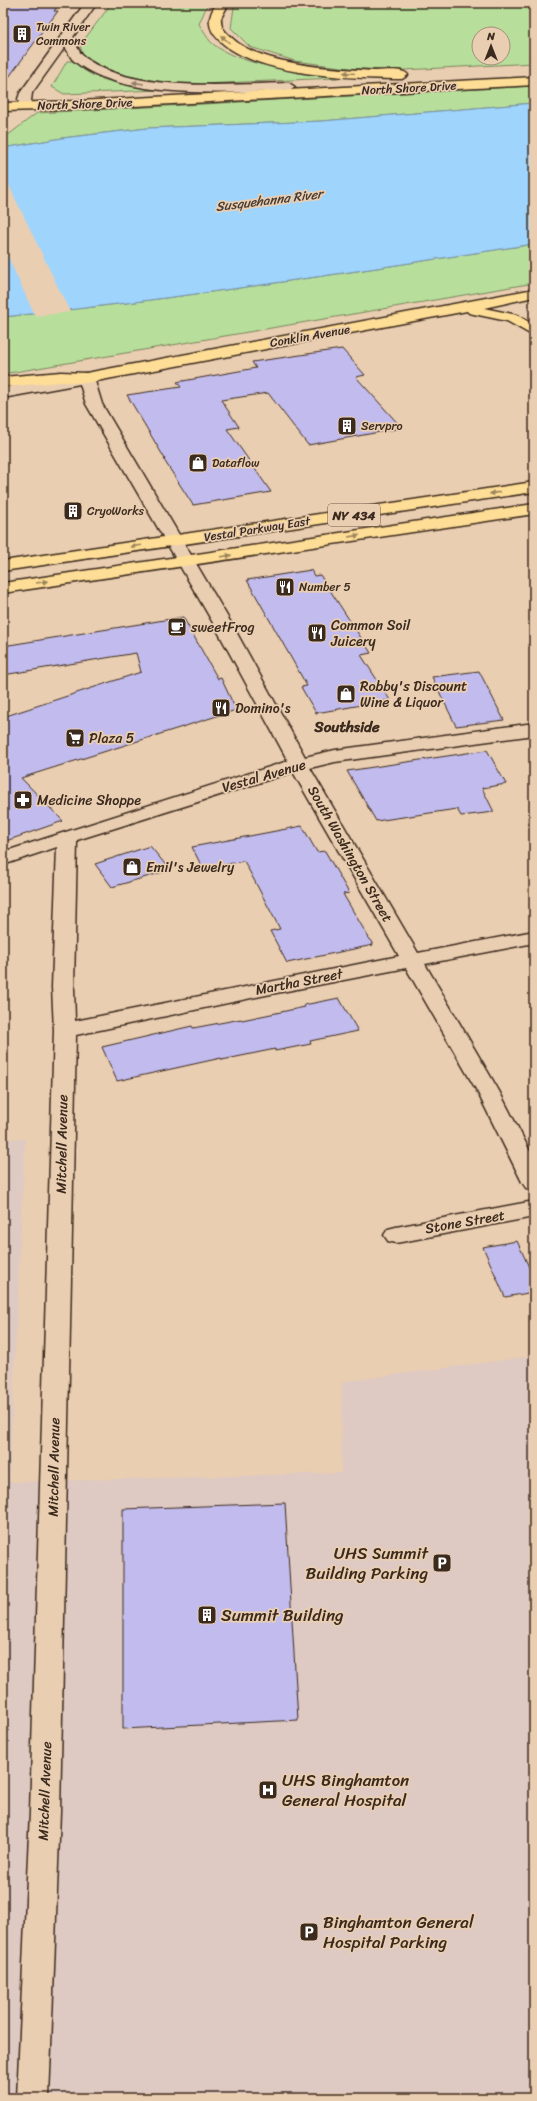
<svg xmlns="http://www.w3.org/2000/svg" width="537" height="2101" viewBox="0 0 537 2101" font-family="Sriracha,sans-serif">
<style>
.built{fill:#dec9c3}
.green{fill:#b7df9b;stroke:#79845c;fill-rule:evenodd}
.water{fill:#9fd4fd;stroke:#7790a4}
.pier{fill:#eaceb1}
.building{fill:#c2bcee;stroke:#3b2a1e}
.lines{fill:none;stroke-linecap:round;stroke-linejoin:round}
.minor-casing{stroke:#3b2a1e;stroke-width:3}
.major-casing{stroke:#3b2a1e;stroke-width:3}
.minor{fill:#eaceb1;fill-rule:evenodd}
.major{fill:#fedd96;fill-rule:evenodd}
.oneway{fill:#9c845a}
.oneway2{fill:#927c68}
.labels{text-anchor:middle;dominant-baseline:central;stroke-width:3.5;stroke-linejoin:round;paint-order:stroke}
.far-poi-label{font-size:12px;fill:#3b2a1e;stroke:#eaceb1;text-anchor:start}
.far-street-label{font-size:12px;fill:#3b2a1e;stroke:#eaceb1}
.far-water-label{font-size:13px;font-style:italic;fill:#453b34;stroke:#eaceb1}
.shield{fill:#eaceb1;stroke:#705b4a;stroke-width:1}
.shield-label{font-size:13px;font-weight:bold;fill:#3b2a1e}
.poi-label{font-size:14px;fill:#3b2a1e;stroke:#eaceb1;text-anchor:start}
.street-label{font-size:14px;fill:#3b2a1e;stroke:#eaceb1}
.neighbourhood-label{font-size:15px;font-weight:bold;fill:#3b2a1e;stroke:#eaceb1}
.near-poi-label{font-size:17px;fill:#3b2a1e;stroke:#eaceb1;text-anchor:start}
</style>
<rect width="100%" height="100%" fill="#eaceb1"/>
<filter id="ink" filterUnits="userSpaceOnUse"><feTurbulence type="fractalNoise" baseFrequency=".025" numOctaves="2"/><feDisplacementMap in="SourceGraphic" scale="8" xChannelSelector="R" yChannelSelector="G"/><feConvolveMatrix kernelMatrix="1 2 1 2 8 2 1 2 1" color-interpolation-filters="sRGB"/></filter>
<g filter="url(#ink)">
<!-- built -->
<path class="built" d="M3 1139H25L9 1482 341 1473 342 1382 534 1356V2098H3Z"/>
<!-- green -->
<path class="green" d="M112 3H208L199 24C203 30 208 40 213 44 242 67 303 72 338 75V78C307 79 276 81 244 82 186 85 133 89 83 56L80 45Z
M242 3H534V63L404 70 356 69 295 61 250 47 231 28 234 7ZM479 34H503V58H479Z
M67 61H74C92 83 130 85 158 90L64 94 52 87Z
M534 86V103L322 121 148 128 62 138 3 148V139L37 113Z
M534 244V283L3 374V317C181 299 357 271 534 244Z"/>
<!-- water -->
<path class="water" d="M534 103V244C357 271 181 299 3 317V148L62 138 148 128 322 121Z"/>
<!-- pier -->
<path class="pier" d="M3 173 70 312 35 316 3 246Z"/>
<!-- building -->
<path class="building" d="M11 3H60L54 11H58L3 85V13Z
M342 349 365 375 356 377 402 428 308 445 268 393 221 400 239 427 227 429 271 492 193 505 164 460 165 459 127 395 181 387 177 382 256 368 252 362Z
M311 570 314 576 320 575 371 653 361 655 390 700 316 713 301 687 307 686 247 580Z
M183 617 218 679 221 678 236 710 21 778 63 821 3 842V717L141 672 136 653 3 675V646Z
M479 671 504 720 456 726 432 677Z
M487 750 506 784 482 788 494 812 461 816 457 809 376 821 347 771Z
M302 826 317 852 325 851 349 893 343 894 373 945 287 963 270 931 280 929 244 861 203 869 192 847Z
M150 846 170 870 112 887 95 864Z
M339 998 358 1031 310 1041 311 1044 275 1051V1049L222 1060 221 1058 117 1081 102 1047 192 1026 193 1028 241 1019 242 1020 305 1007 304 1005Z
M517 1241 534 1278V1292L505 1297 483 1247Z
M285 1503 298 1720 123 1729V1509Z"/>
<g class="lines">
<!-- minor casing -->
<g class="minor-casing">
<path id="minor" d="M85 3H97L73 37C76 43 78 51 83 56 128 94 233 84 289 83L295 87 289 91C230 92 120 101 73 60 70 57 68 51 65 47L32 93 30 108H20L18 99 20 93Z
M86 373 92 375 94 378 102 404 234 628 305 757 335 750 534 723V735L335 762 310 768 418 953 534 931V943L425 964 499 1091 534 1159V1190L526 1188 522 1182 477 1091 406 968 266 995 76 1035 60 1812 49 2098H17L30 1812 54 1030 52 987 57 847 3 865V852L288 761 216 628 86 404 80 384 3 398V388L50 378ZM293 772 399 956 75 1021 74 987 77 840Z
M534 1201V1217L396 1243 388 1241 384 1235 388 1229 396 1227Z"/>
</g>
<!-- major casing -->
<g class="major-casing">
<path id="major" d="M217 3H229L221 18C220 27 225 32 232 38 261 66 337 69 376 71 384 71 403 68 408 75L402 79C351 78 257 77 219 40 207 28 207 17 217 3Z
M534 77V85L78 109 3 111V103L78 101Z
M534 289V297L484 308 517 315 534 325V333L530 334 507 321 469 313 467 311 86 383 61 382 3 387V377L61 372 86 373Z
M534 482V492L3 571V561Z
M534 504V514L3 593V583Z"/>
</g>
<!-- minor -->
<use href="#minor" class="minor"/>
<!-- major -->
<use href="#major" class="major"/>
</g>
<!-- one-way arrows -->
<defs><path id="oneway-solid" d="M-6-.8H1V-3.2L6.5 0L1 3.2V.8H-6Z"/></defs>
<g class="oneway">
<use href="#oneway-solid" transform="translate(225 39) rotate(-138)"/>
<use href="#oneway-solid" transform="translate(349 73) rotate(-175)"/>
<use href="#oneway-solid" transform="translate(495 493) rotate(171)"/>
<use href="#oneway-solid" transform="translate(354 536) rotate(-9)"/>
<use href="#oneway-solid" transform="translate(136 546) rotate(173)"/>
<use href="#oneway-solid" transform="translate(226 556) rotate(-9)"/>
<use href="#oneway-solid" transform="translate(42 582) rotate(-9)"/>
</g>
<use class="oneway2" href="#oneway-solid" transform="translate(138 83) rotate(-171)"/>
</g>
<!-- icons -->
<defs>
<g id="building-square" transform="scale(1)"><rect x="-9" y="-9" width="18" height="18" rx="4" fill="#3b2a1e" stroke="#eaceb1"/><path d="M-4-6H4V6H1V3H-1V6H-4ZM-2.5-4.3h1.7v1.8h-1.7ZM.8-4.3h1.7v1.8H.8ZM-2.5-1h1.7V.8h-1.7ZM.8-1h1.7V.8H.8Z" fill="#fff"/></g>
<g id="shop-square" transform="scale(1)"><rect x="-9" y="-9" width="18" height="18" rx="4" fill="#3b2a1e" stroke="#eaceb1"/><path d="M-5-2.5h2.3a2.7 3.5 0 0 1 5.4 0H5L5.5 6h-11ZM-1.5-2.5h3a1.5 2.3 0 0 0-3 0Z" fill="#fff"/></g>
<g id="restaurant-square" transform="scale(1)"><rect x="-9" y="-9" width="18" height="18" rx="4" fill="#3b2a1e" stroke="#eaceb1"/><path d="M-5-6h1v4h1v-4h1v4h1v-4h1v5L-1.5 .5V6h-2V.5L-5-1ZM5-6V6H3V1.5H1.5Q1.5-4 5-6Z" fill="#fff"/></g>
<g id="cafe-square" transform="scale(1)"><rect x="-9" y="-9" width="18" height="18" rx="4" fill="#3b2a1e" stroke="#eaceb1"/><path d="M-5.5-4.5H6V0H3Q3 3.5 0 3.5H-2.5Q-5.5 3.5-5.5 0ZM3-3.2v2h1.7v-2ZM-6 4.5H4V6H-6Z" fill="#fff"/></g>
<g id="supermarket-square" transform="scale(1)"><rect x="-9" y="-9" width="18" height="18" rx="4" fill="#3b2a1e" stroke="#eaceb1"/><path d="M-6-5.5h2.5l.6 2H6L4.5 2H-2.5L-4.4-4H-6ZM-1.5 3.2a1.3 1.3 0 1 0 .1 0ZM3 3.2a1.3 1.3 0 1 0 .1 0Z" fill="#fff"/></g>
<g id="pharmacy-square" transform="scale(1)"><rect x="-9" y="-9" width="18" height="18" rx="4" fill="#3b2a1e" stroke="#eaceb1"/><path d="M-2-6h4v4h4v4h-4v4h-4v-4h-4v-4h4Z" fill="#fff"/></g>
<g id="parking-square" transform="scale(1)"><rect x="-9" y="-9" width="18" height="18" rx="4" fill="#3b2a1e" stroke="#eaceb1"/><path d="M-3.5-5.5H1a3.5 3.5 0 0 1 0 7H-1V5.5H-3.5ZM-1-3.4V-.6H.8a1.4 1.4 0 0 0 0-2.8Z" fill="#fff"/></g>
<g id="hospital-square" transform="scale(1)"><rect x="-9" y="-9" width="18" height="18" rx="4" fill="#3b2a1e" stroke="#eaceb1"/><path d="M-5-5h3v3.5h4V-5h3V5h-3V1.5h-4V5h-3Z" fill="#fff"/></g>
</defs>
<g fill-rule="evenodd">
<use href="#building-square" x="22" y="34"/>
<use href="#building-square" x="347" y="426"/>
<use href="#shop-square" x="198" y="463"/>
<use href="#building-square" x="73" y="511"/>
<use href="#restaurant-square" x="285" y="587"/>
<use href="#cafe-square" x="177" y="627"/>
<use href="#restaurant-square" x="317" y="633"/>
<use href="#shop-square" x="346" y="694"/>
<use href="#restaurant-square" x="221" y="708"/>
<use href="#supermarket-square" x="75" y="738"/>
<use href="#pharmacy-square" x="23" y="800"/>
<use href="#shop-square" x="132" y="867"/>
<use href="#parking-square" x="442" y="1563"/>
<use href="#building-square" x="207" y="1615"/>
<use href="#hospital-square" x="268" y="1790"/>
<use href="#parking-square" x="309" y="1932"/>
</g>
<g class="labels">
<!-- far-poi labels -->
<g class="far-poi-label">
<text x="36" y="27">Twin River<tspan x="36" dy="14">Commons</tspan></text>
<text x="361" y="426">Servpro</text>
<text x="212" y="463">Dataflow</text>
<text x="87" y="511">CryoWorks</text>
<text x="299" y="587">Number 5</text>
</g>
<!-- far-street labels -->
<g class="far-street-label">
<text transform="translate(409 88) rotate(-3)">North Shore Drive</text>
<text transform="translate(85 104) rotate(-2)">North Shore Drive</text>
<text transform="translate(310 336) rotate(-10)">Conklin Avenue</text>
<text transform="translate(257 529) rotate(-9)">Vestal Parkway East</text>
</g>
<!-- far-water labels -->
<g class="far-water-label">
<text transform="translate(269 200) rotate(-7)">Susquehanna River</text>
</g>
<!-- shield labels -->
<rect class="shield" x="328" y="504" width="52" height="22" rx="3"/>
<g class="shield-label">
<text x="354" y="515">NY 434</text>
</g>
<!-- poi labels -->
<g class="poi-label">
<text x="331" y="625">Common Soil<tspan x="331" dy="16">Juicery</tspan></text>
<text x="191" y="627">sweetFrog</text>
<text x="360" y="686">Robby's Discount<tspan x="360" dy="16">Wine &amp; Liquor</tspan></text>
<text x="235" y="708">Domino's</text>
<text x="89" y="738">Plaza 5</text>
<text x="37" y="800">Medicine Shoppe</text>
<text x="146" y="867">Emil's Jewelry</text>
</g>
<!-- street labels -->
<g class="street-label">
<text transform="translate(264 776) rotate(-16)">Vestal Avenue</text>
<text transform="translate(350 854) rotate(60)">South Washington Street</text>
<text transform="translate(299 982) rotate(-11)">Martha Street</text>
<text transform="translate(62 1144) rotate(-89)">Mitchell Avenue</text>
<text transform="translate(465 1222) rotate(-10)">Stone Street</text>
<text transform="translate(54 1467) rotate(-89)">Mitchell Avenue</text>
<text transform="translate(45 1791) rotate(-88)">Mitchell Avenue</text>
</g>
<!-- neighbourhood labels -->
<g class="neighbourhood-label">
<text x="347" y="727">Southside</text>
</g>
<!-- near-poi labels -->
<g class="near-poi-label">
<text x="428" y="1553" text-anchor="end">UHS Summit<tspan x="428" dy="20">Building Parking</tspan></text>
<text x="221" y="1615">Summit Building</text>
<text x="282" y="1780">UHS Binghamton<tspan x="282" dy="20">General Hospital</tspan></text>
<text x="323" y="1922">Binghamton General<tspan x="323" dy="20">Hospital Parking</tspan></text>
</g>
</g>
<!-- margin -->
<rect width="537" height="2101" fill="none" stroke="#eaceb1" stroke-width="16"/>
<rect x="8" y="8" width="521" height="2085" fill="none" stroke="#3b2a1e" stroke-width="1.5" filter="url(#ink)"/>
<!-- north arrow -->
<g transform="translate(491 46)"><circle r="19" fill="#eaceb1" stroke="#a48c76"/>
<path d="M0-3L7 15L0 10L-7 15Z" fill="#3b2a1e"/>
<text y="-6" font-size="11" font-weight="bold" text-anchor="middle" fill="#3b2a1e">N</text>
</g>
</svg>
